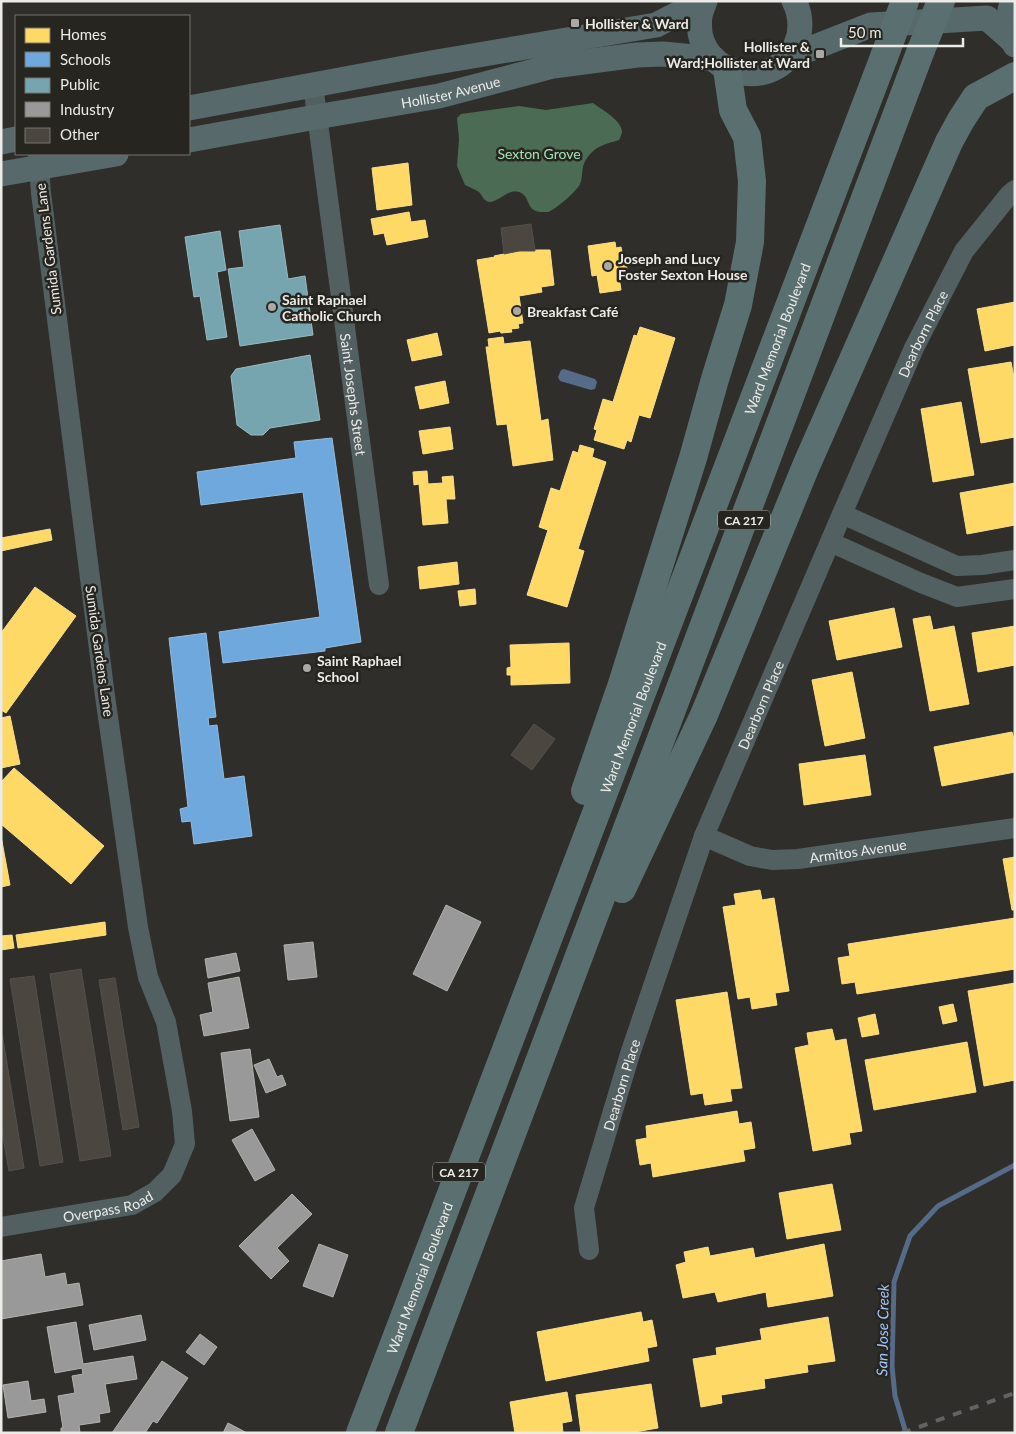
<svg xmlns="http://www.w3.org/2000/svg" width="1016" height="1434" viewBox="0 0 1016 1434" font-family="Lato,sans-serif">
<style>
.forest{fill:#4c6b54}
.water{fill:#566b88}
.homes{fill:#ffd966;stroke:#f9de8d}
.schools{fill:#6fa8dc;stroke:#94bcdf}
.public{fill:#76a5af;stroke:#99bac0}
.industry{fill:#999;stroke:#b2b2b0}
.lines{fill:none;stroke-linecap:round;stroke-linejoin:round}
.stream{stroke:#566b88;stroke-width:5}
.building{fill:#4b463f;stroke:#52514e}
.minor{stroke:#536062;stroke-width:20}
.major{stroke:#57696b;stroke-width:25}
.highway{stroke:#5a6f70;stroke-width:28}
.rail{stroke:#5f6462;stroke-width:4;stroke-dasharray:9 9;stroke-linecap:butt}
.highway-bridge{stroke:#5a6f70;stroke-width:28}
.poi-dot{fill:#aaa9a5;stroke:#26251f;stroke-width:2}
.labels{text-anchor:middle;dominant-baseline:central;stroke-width:5;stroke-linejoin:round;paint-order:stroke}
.shield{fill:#26251f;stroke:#b1b0ab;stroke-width:1}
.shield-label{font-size:12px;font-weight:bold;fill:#ecebe7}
.poi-label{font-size:14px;font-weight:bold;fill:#ecebe7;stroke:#26251f;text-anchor:start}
.street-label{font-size:14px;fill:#ecebe7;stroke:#26251f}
.park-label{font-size:14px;fill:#a4e2b6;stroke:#26251f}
.water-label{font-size:15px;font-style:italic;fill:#a0c7fd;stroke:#26251f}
</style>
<rect width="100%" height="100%" fill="#2f2e2a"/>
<!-- forest -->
<path class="forest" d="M593 103C601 109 622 120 622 132 622 133 620 139 619 140 606 144 595 146 587 158 580 168 584 175 580 184 577 191 555 210 548 212 546 212 543 212 540 212 525 210 531 196 519 192 507 189 500 201 490 202 484 202 482 195 479 192 475 189 469 187 465 185L457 166 459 139 457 118 461 114 519 106 546 110Z"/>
<!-- water -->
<path class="water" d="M564 369 595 379 597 382 595 389 591 390 560 381 558 377 561 370Z"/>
<!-- homes -->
<path class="homes" d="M408 163 412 205 377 210 372 168Z
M409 212 411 222 425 220 428 237 387 245 384 233 374 235 371 219Z
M615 242 616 248 621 247 624 263H626L627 269 618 270 621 290 600 293 597 275 592 276 588 246Z
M538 250H550L554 285 541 287 542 292 519 296 523 323 518 324 519 328 511 329 512 332 501 333 500 331 489 333 477 260 495 257 494 256 519 251Z
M1015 302V345L985 351 977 309Z
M640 327 675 338 650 418 639 415 631 442 627 440 624 449 594 440 597 430 594 429 603 399 613 402 634 335 637 336Z
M437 333 442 355 412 361 407 340Z
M503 337 504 344 530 341 541 421 548 419 553 460 513 466 507 424 497 425 486 347H489L488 339Z
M1011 362 1015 383V437L981 443 968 369Z
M445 381 449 403 420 409 415 387Z
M961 402 974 475 933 482 921 409Z
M450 427 453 449 423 454 419 431Z
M580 445 594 449 592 457 606 462 578 549 584 551 567 607 527 595 548 530 539 527 551 488 560 491 573 451 578 453Z
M427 471 428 484 443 483 442 477 453 476 455 499H446L448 523 423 525 419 484 414 485 413 472Z
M1015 483V525L967 534 960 493Z
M50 529 52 540 1 551V538Z
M457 562 459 584 420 589 418 567Z
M35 587 76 616 6 713 1 710V633Z
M475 589 476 604 460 606 458 591Z
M894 608 902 647 837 660 829 621Z
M930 616 933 630 954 626 969 704 930 711 913 619Z
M1015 626V665L978 672 972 633Z
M569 643 570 683 511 685V675H507V668L511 667 510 645Z
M852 672 865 738 825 746 812 680Z
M10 716 20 764 1 768V718Z
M1012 732 1015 743V772L942 786 934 747Z
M865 755 871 795 804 805 799 764Z
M14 768 104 846 71 884 1 824V782Z
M1 836 10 885 1 887Z
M1015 857V910H1012L1003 859Z
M760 890 762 900 774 898 789 991 775 993 777 1005 752 1009 750 997 738 999 723 907 736 905 734 894Z
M1015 918V969L857 994 855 982 842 984 838 958 850 956 848 944Z
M105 922 106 935 18 948 16 935Z
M12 935 14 948 1 950V936Z
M1015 983V1080L984 1086 968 991Z
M727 992 742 1088 730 1089 732 1101 705 1105 703 1093 691 1095 676 1000Z
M953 1004 957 1021 943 1024 939 1007Z
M875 1014 879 1034 862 1037 858 1018Z
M832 1029 835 1041 846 1039 862 1131 849 1133 851 1144 813 1151 795 1048 809 1045 807 1033Z
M967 1042 976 1092 874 1110 865 1060Z
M737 1111 739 1124 751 1122 755 1148 743 1150 745 1161 653 1177 651 1163 640 1165 636 1140 647 1138 646 1126Z
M832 1184 841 1230 787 1239 779 1193Z
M824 1244 833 1296 768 1307 766 1292 718 1302 715 1292 683 1298 676 1265 686 1262 684 1252 708 1247 710 1256 753 1248 755 1258Z
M641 1312 643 1322 652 1320 657 1346 647 1348 649 1361 546 1381 537 1332Z
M828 1317 835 1361 807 1365 808 1372 764 1379 765 1388 721 1395 722 1403 701 1407 693 1359 717 1355 716 1348 762 1340 760 1329Z
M651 1384 658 1428 629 1433H581L576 1395Z
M567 1392 572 1421 562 1423 563 1433H515L510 1402Z"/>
<!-- schools -->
<path class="schools" d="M332 438 361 642 325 648V651L223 663 219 632 320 617 303 492 201 505 197 472 296 458 294 442Z
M206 633 216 717 208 718 209 726 217 725 224 779 244 776 252 836 194 844 191 821 182 822 180 809 188 807 169 638Z"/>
<!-- public -->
<path class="public" d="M280 225 288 279 305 276 313 335 240 346 228 269 244 267 239 231Z
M220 231 226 270 217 272 227 337 207 340 200 296 194 297 185 237Z
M310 355 320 420 270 428 263 435H251L237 425 231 376 236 369Z"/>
<!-- industry -->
<path class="industry" d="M446 905 481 922 447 991 413 974Z
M313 942 317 977 288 980 284 945Z
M236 953 240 971 208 978 205 959Z
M239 977 249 1028 204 1036 200 1015 213 1012 208 983Z
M250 1049 259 1117 230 1121 221 1053Z
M269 1059 277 1077 282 1075 286 1085 266 1093 254 1065Z
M252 1129 275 1170 255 1181 232 1140Z
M292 1194 312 1214 277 1248 289 1261 271 1279 239 1246Z
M319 1244 348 1255 333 1297 303 1286Z
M41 1254 45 1277 65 1273 67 1285 79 1283 83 1305 1 1319V1261Z
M141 1315 146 1340 94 1350 89 1325Z
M76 1322 83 1364 133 1356 137 1379 105 1384 110 1412 99 1414 100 1422 79 1425 80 1433H61V1428H63L58 1396 75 1393 72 1376 83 1374 82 1368 55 1373 47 1327Z
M200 1334 217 1347 204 1365 186 1352Z
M162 1361 188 1378 157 1423 153 1421 145 1433H112Z
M28 1381 31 1401 44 1399 46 1412 8 1418 3 1385Z
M228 1423 247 1433H223Z"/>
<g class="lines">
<!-- stream -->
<path class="stream" d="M906 1433 895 1396 892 1366 894 1282 910 1236 938 1206 1015 1165"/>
</g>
<!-- building -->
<path class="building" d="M531 224 535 251H519L504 254 501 228Z
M534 724 555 739 532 770 511 755Z
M81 969 111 1156 80 1161 50 974Z
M34 976 63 1162 40 1166 10 979Z
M115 978 139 1127 123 1130 99 980Z
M1 1027 24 1168 9 1171 1 1126Z"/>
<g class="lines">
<!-- minor -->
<g class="minor">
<path id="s1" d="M313 85 379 585"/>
<path d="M842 514 957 566 982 565 1015 560"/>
<path d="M830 542 921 583 957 597 1015 589"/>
<path id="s2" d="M704 836 750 856 772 860 798 859 1015 828"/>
<path id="s3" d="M1 1227 132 1205 155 1192 172 1175 185 1144 182 1111 166 1022 148 977 138 927 105 696 41 193 38 154"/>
<path id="s4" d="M589 1250 584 1208 630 1054 704 836 842 514 914 348 964 251 1009 195 1015 190"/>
</g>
<!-- major -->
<g class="major">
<path d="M705 1C703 6 701 11 700 16 691 80 785 97 799 35 801 23 800 12 794 1"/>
<path d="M1013 1C1007 14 1008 33 1015 45"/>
<path d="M787 58 871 25 987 18 1012 40"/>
<path d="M189 108 431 63 656 25 703 1"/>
<path id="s5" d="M189 140 316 117 439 96 553 66 637 55 663 54 714 59"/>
<path d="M1 142 16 139"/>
<path d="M1 174 116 154"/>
</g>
<!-- highway -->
<g class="highway">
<path d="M585 791 622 684 693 458 715 379 738 305 750 242 752 181 747 137 733 110 727 69"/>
<path d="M622 889 704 715 806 466 949 142 961 120 976 97 1015 76"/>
<path id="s6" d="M360 1433 884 57"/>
<path d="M399 1433 921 50"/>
</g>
<!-- rail -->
<path class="rail" d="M902 1433 1015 1393"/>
<!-- highway-bridge -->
<path class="highway-bridge" d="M921 50 941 1
M884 57 905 1"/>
</g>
<!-- markers -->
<g class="poi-dot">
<rect x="570" y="18" width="10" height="10" rx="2.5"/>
<rect x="815" y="49" width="10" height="10" rx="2.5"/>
<circle cx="608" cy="266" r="5"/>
<circle cx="272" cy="307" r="5"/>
<circle cx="517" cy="311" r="5"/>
<circle cx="307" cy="668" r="5"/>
</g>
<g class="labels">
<!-- shield labels -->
<g class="shield">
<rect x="718" y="510.5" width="52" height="19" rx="4"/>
<rect x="433" y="1162.5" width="52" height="19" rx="4"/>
</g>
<g class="shield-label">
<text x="744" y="520">CA 217</text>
<text x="459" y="1172">CA 217</text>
</g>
<!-- poi labels -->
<g class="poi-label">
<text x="585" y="23">Hollister &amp; Ward</text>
<text x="810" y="46" text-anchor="end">Hollister &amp;<tspan x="810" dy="16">Ward;Hollister at Ward</tspan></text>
<text x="618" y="258">Joseph and Lucy<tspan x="618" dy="16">Foster Sexton House</tspan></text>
<text x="282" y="299">Saint Raphael<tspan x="282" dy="16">Catholic Church</tspan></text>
<text x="527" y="311">Breakfast Café</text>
<text x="317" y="660">Saint Raphael<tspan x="317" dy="16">School</tspan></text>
</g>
<!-- street labels -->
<g class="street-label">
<text stroke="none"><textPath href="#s5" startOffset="266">Hollister Avenue</textPath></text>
<text transform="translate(48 249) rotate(-97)">Sumida Gardens Lane</text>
<text stroke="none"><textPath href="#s4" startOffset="981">Dearborn Place</textPath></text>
<text stroke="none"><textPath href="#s6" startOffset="1171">Ward Memorial Boulevard</textPath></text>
<text stroke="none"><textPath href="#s1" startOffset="312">Saint Josephs Street</textPath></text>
<text transform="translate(100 651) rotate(82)">Sumida Gardens Lane</text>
<text stroke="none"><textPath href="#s4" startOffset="576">Dearborn Place</textPath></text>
<text stroke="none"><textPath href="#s6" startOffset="766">Ward Memorial Boulevard</textPath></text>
<text stroke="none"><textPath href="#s2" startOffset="159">Armitos Avenue</textPath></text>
<text stroke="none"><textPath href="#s4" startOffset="171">Dearborn Place</textPath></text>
<text stroke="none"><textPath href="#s3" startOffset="109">Overpass Road</textPath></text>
<text stroke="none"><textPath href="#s6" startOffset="166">Ward Memorial Boulevard</textPath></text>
</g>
<!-- park labels -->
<g class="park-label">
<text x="539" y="153">Sexton Grove</text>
</g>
<!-- water labels -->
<g class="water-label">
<text transform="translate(882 1330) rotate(-89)">San Jose Creek</text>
</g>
</g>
<!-- border -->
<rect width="1016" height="1434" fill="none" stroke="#ecebe7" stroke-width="5"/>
<!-- legend -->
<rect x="15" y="15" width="175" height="140" fill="#26251f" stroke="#75746f"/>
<rect x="25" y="28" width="25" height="15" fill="#ffd966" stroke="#75746f"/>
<text x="60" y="40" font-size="15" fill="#ecebe7">Homes</text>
<rect x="25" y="52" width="25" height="15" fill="#6fa8dc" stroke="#75746f"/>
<text x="60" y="65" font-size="15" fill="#ecebe7">Schools</text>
<rect x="25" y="78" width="25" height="15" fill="#76a5af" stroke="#75746f"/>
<text x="60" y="90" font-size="15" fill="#ecebe7">Public</text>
<rect x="25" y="102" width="25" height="15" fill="#999999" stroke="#75746f"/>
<text x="60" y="115" font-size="15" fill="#ecebe7">Industry</text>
<rect x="25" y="128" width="25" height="15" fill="#4b463f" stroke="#75746f"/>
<text x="60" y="140" font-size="15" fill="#ecebe7">Other</text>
<!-- scale -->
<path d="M841 38v8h122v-8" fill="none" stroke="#ecebe7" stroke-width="2.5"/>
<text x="848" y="38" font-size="15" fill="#ecebe7" stroke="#26251f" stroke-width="4" paint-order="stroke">50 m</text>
</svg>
